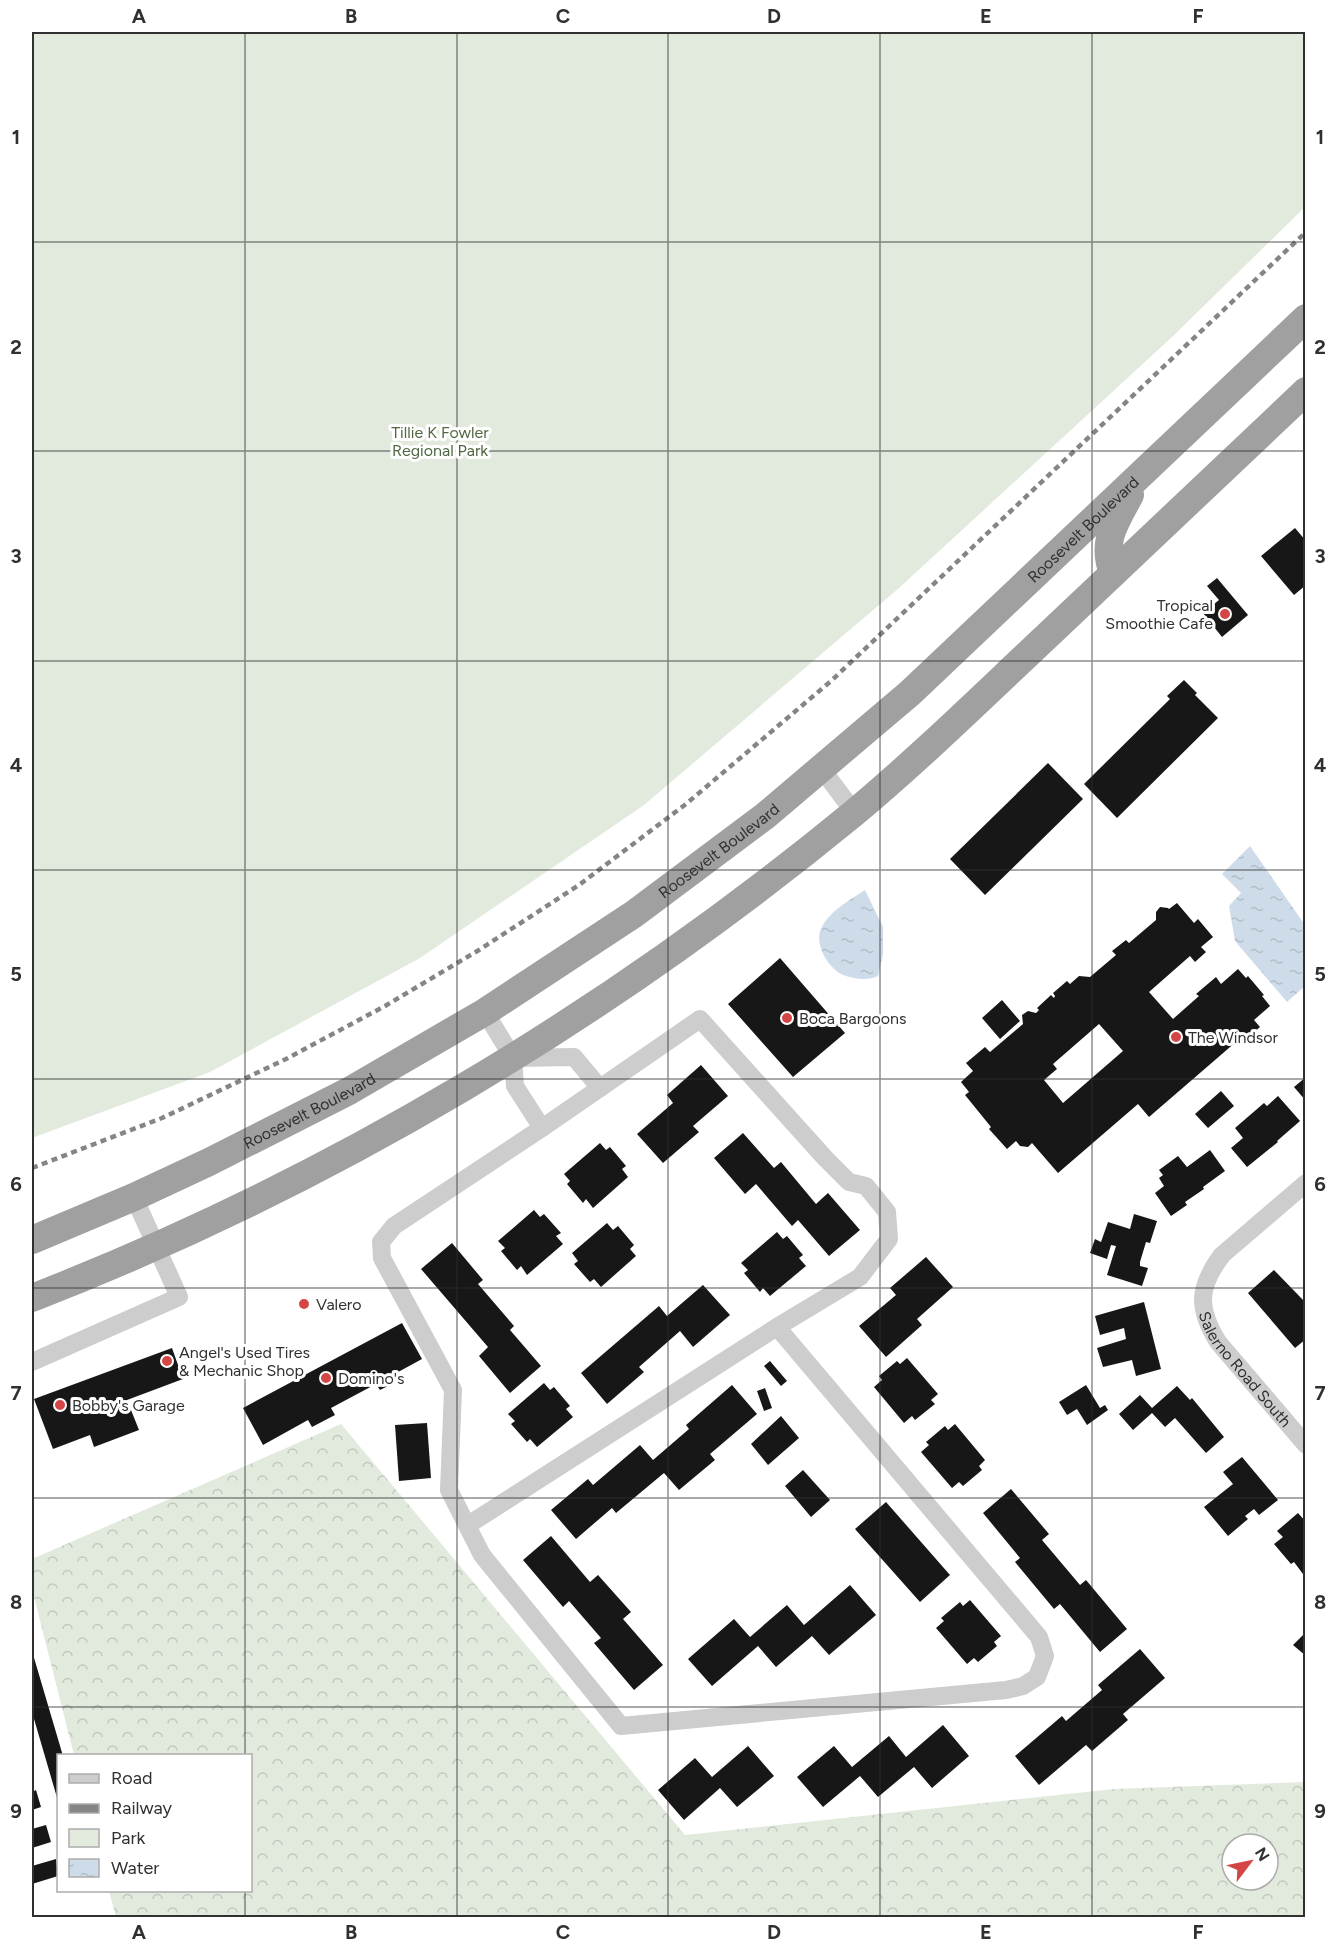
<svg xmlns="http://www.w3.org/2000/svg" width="1337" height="1949" viewBox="0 0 1337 1949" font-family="Figtree,sans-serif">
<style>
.forest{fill:url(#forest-crowns);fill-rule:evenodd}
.green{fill:#e2e9dd}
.water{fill:url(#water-ripples)}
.building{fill:#171717;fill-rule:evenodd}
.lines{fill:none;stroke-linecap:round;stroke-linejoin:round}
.minor{stroke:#cdcdcd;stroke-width:18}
.trunk{stroke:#a0a0a0;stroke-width:28}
.rail{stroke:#858585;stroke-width:4.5;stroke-dasharray:6 4.5;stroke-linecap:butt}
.grid{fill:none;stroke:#303030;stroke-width:1.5;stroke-opacity:0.55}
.poi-dot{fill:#d44645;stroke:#fff;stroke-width:2}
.labels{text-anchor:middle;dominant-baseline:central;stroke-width:6;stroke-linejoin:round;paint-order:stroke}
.park-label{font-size:16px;fill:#506841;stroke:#fff}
.street-label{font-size:16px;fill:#303030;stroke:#fff}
.poi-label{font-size:16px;fill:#303030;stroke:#fff;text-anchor:start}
.neatline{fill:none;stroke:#303030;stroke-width:2}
.grid-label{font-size:20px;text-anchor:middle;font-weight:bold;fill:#303030}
</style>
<defs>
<pattern id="forest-crowns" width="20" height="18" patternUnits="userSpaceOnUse" patternTransform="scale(1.5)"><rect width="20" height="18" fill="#e2e9dd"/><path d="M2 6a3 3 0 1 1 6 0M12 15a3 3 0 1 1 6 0" fill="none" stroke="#c2c8be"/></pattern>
<pattern id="water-ripples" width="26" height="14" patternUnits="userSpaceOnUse" patternTransform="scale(1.5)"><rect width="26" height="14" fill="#cedce9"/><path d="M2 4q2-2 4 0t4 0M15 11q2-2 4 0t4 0" fill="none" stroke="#b1bdc8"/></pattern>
</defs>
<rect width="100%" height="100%" fill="#fff"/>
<!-- forest -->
<path class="forest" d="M341 1424 685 1835 1114 1789 1305 1782V1917H116L109 1891 250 1890V1756L74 1755 32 1589V1559ZM1232 1844H1268V1880H1232Z"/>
<!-- green -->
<path class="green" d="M32 32H1305V207L1172 337 899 588 644 805 420 958 210 1072 32 1138Z"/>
<!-- water -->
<path class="water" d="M1250 846 1305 925V986L1287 1002 1235 941 1229 906 1241 893 1222 874Z
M865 890 883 927V954L878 976C869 981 853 979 843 975 828 968 814 944 821 929 830 910 849 901 865 890Z"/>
<!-- building -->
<path class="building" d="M1295 528 1306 541V585L1294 595 1261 556Z
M1217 578 1248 615 1222 637 1203 613 1219 600 1207 586Z
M1184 680 1197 693 1195 695 1218 718 1117 818 1084 784 1170 699 1167 696Z
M1048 763 1083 799 985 895 950 859Z
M1177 903 1194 923 1198 919 1213 937 1201 947 1206 952 1195 962 1190 956 1149 992 1173 1019 1199 996 1196 994 1216 977 1221 984 1238 969 1246 978 1248 976 1264 995 1262 996 1270 1006 1254 1020 1260 1027 1247 1038 1244 1035 1149 1117 1138 1104 1058 1173 1032 1143 1028 1147 1020 1146 1016 1141 1007 1149 989 1129 991 1127 965 1095 969 1092 961 1082 973 1071 966 1063 985 1047 990 1052 1023 1024 1022 1015 1028 1011 1036 1013 1039 1010 1037 1008 1051 995 1054 998 1055 996 1053 993 1067 981 1070 984 1079 976 1090 977 1116 955 1112 951 1126 940 1129 943 1156 920V912L1160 907 1168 908 1169 909ZM1099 1024 1123 1051 1063 1103 1044 1080 1057 1069 1053 1064Z
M780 958 845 1033 793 1077 728 1004Z
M1002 1000 1020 1021 1000 1039 982 1018Z
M701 1065 728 1096 693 1126 699 1132 663 1163 637 1134 673 1103 667 1095Z
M1306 1077V1101L1294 1087Z
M1221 1091 1234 1106 1208 1128 1195 1114Z
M1278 1096 1300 1121 1277 1141 1278 1142 1247 1167 1231 1148 1243 1138 1235 1128 1264 1103 1267 1106Z
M743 1133 774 1168 781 1162 816 1204 828 1193 860 1230 829 1256 798 1220 792 1226 756 1184 745 1194 714 1158Z
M600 1143 606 1150 610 1147 626 1166 622 1169 628 1177 593 1208 586 1199 583 1203 567 1184 570 1181 564 1174Z
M1210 1150 1225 1171 1203 1187 1204 1189 1185 1202 1187 1205 1171 1216 1155 1193 1164 1186 1159 1178 1163 1175 1159 1170 1178 1156 1187 1167Z
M534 1210 540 1217 544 1214 561 1233 556 1236 563 1244 527 1275 521 1266 517 1270 501 1251 505 1248 498 1241Z
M1134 1214 1157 1221 1150 1243 1146 1242 1140 1262V1266L1148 1268 1142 1286 1107 1275 1116 1246 1111 1245 1107 1259 1090 1253 1095 1239 1101 1242 1108 1222 1130 1229Z
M607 1223 613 1230 618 1226 634 1245 630 1249 636 1256 601 1287 594 1279 590 1282 574 1264 578 1261 572 1253Z
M777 1232 783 1239 787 1236 803 1255 799 1258 806 1266 770 1296 763 1288 760 1292 744 1273 748 1270 741 1263Z
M452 1243 483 1280 478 1284 514 1326 510 1330 541 1366 510 1393 479 1356 488 1347 421 1269Z
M926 1257 953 1287 917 1319 922 1325 886 1357 859 1326 896 1295 890 1288Z
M1274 1270 1304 1301 1306 1300V1339L1295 1348 1248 1293Z
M703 1285 730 1315 693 1347 680 1331 639 1367 644 1372 607 1404 581 1373 659 1306 667 1316Z
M1144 1302 1161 1369 1136 1376 1132 1360 1103 1367 1097 1348 1126 1339 1124 1328 1100 1335 1095 1316Z
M402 1323 422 1359 389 1377 392 1384 380 1390 376 1384 331 1408 335 1415 312 1427 308 1420 263 1445 243 1408Z
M172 1348 183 1379 127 1400 139 1430 94 1447 90 1435 53 1449 34 1399Z
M907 1358 938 1394 931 1400 935 1404 915 1420 912 1416 904 1423 874 1387 882 1380 879 1376 897 1361 900 1364Z
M770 1361 787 1381 781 1386 764 1366Z
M544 1383 550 1390 554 1387 570 1406 566 1409 573 1417 537 1447 530 1439 527 1442 511 1424 515 1421 508 1414Z
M732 1385 757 1414 710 1454 715 1460 679 1490 664 1473 616 1513 612 1508 576 1539 551 1510 588 1479 593 1485 640 1445 653 1460 689 1429 686 1425Z
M1086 1385 1100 1408 1105 1405 1108 1410 1087 1425 1077 1409 1067 1415 1059 1402Z
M1177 1386 1190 1400 1192 1398 1224 1437 1206 1453 1175 1418 1165 1427 1152 1413 1133 1430 1119 1414 1140 1395 1152 1408Z
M765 1388 772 1408 764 1411 757 1391Z
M781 1416 799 1438 768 1465 751 1444Z
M427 1423 431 1478 399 1481 395 1425Z
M955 1424 985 1460 979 1466 982 1470 963 1486 959 1482 952 1488 921 1452 929 1445 926 1442 945 1426 948 1430Z
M1242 1457 1278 1500 1259 1515 1254 1509 1245 1516 1248 1519 1228 1536 1204 1507 1233 1484 1223 1472Z
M803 1470 830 1500 811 1517 785 1486Z
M1011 1489 1049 1534 1042 1540 1080 1585 1086 1580 1127 1629 1100 1652 1060 1604 1054 1609 1015 1562 1020 1558 983 1513Z
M886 1502 950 1575 920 1602 855 1529Z
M1298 1513 1306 1522V1572L1303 1574 1294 1562 1291 1564 1274 1544 1283 1537 1277 1531Z
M551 1536 590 1582 598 1575 631 1612 623 1619 663 1665 634 1690 594 1643 601 1638 569 1601 563 1607 523 1560Z
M850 1585 876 1615 829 1655 812 1636 776 1667 758 1646 712 1686 688 1659 734 1619 750 1637 787 1605 804 1625Z
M970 1600 1001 1636 994 1642 997 1646 978 1662 974 1658 967 1664 936 1628 944 1621 941 1618 960 1602 963 1606Z
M1306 1632V1656L1293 1645Z
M1140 1649 1165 1678 1123 1714 1128 1720 1092 1751 1086 1745 1039 1785 1015 1756 1062 1716 1066 1721 1102 1690 1098 1685Z
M32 1651 63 1756H58V1801L32 1712Z
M943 1725 969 1756 932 1788 914 1767 878 1797 860 1776 823 1807 797 1777 834 1746 852 1767 889 1736 906 1757Z
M748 1746 774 1776 737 1807 720 1788 684 1820 658 1790 695 1758 712 1777Z
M36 1790 41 1807 32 1810V1792Z
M46 1825 51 1842 32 1848V1829Z
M56 1859 58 1876 32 1884V1866Z"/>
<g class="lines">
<!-- minor -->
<g class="minor">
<path d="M821 768 854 812"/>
<path d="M485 1012 513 1058 515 1086 542 1128"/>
<path d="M700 1019 825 1158 849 1182 866 1186 887 1212 889 1239 860 1277 777 1327 1039 1637 1045 1656 1037 1677 1023 1686 1006 1690 621 1726 482 1555 449 1490 453 1390 382 1258 381 1242 394 1226 542 1128Z"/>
<path d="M515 1058 574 1057 600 1088"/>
<path id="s1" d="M1306 1183 1222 1255C1198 1287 1197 1308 1218 1342L1306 1445"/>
<path d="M32 1362 179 1297 134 1197"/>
<path d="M468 1525 777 1327"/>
</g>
<!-- trunk -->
<g class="trunk">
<path d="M1113 573C1101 542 1115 523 1130 495"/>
<path id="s2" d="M32 1240 134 1197 209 1162 349 1091 485 1012 634 914 765 816 910 693 1306 318"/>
<path d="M32 1298C330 1182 607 1016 854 813 921 757 983 696 1047 636 1133 555 1219 473 1306 391"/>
</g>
<!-- rail -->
<path class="rail" d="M32 1168 162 1118 286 1059 385 1006 479 950 579 885 686 804 831 681 1306 232"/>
</g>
<!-- grid -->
<path class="grid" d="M245 32V1756M457 32V1918M668 32V1918M880 32V1918M1092 32V1918M32 242H1306M32 451H1306M32 661H1306M32 870H1306M32 1079H1306M32 1288H1306M32 1498H1306M32 1707H1306M245 1890V1918"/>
<!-- markers -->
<g class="poi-dot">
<circle cx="1225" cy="614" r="6"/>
<circle cx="787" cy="1018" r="6"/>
<circle cx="1176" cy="1037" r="6"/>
<circle cx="304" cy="1304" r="6"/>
<circle cx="167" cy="1361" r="6"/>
<circle cx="326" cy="1378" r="6"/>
<circle cx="60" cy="1405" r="6"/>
</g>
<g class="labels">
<!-- park labels -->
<g class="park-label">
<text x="440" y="432">Tillie K Fowler<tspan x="440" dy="18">Regional Park</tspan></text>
</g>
<!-- street labels -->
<g class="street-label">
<text stroke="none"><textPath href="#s2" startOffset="1278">Roosevelt Boulevard</textPath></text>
<text stroke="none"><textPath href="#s2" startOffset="792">Roosevelt Boulevard</textPath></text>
<text stroke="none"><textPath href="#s2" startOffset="306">Roosevelt Boulevard</textPath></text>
<text stroke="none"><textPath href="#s1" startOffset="243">Salerno Road South</textPath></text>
</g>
<!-- poi labels -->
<g class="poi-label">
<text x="1213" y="605" text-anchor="end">Tropical<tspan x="1213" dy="18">Smoothie Cafe</tspan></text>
<text x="799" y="1018">Boca Bargoons</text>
<text x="1188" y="1037">The Windsor</text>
<text x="316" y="1304">Valero</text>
<text x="179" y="1352">Angel's Used Tires<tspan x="179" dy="18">&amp; Mechanic Shop</tspan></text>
<text x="338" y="1378">Domino's</text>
<text x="72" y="1405">Bobby's Garage</text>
</g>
</g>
<!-- border -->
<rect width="1337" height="1949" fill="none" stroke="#ffffff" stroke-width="66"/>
<!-- legend -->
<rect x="57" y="1754" width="195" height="138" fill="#ffffff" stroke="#acacac" stroke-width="1.5"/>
<rect x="69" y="1774" width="30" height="9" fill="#cdcdcd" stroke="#acacac" stroke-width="1.5"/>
<text x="111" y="1784" font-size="18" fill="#303030">Road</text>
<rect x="69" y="1804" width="30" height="9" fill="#858585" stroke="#acacac" stroke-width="1.5"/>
<text x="111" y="1814" font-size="18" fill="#303030">Railway</text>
<rect x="69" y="1829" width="30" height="18" fill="#e2e9dd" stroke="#acacac" stroke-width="1.5"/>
<text x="111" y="1844" font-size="18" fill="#303030">Park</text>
<rect x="69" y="1859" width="30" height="18" fill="url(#water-ripples)" stroke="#acacac" stroke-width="1.5"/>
<text x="111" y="1874" font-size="18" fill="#303030">Water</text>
<!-- north arrow -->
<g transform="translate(1250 1862) rotate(58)"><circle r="28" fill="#ffffff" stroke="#acacac" stroke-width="1.5"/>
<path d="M0-4.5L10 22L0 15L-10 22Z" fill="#d44645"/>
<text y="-9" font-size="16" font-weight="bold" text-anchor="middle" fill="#303030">N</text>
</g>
<rect x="33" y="33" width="1271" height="1883" class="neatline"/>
<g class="grid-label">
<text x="139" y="23">A</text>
<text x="351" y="23">B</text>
<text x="563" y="23">C</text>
<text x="774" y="23">D</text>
<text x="986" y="23">E</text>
<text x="1198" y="23">F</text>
<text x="16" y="144">1</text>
<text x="1320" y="144">1</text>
<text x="16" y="354">2</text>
<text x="1320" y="354">2</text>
<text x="16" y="563">3</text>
<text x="1320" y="563">3</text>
<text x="16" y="772">4</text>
<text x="1320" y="772">4</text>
<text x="16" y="981">5</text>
<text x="1320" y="981">5</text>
<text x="16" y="1191">6</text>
<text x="1320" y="1191">6</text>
<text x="16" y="1400">7</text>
<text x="1320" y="1400">7</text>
<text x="16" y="1609">8</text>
<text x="1320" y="1609">8</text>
<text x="16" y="1818">9</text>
<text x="1320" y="1818">9</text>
<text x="139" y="1939">A</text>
<text x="351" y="1939">B</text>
<text x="563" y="1939">C</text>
<text x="774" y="1939">D</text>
<text x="986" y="1939">E</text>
<text x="1198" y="1939">F</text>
</g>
</svg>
